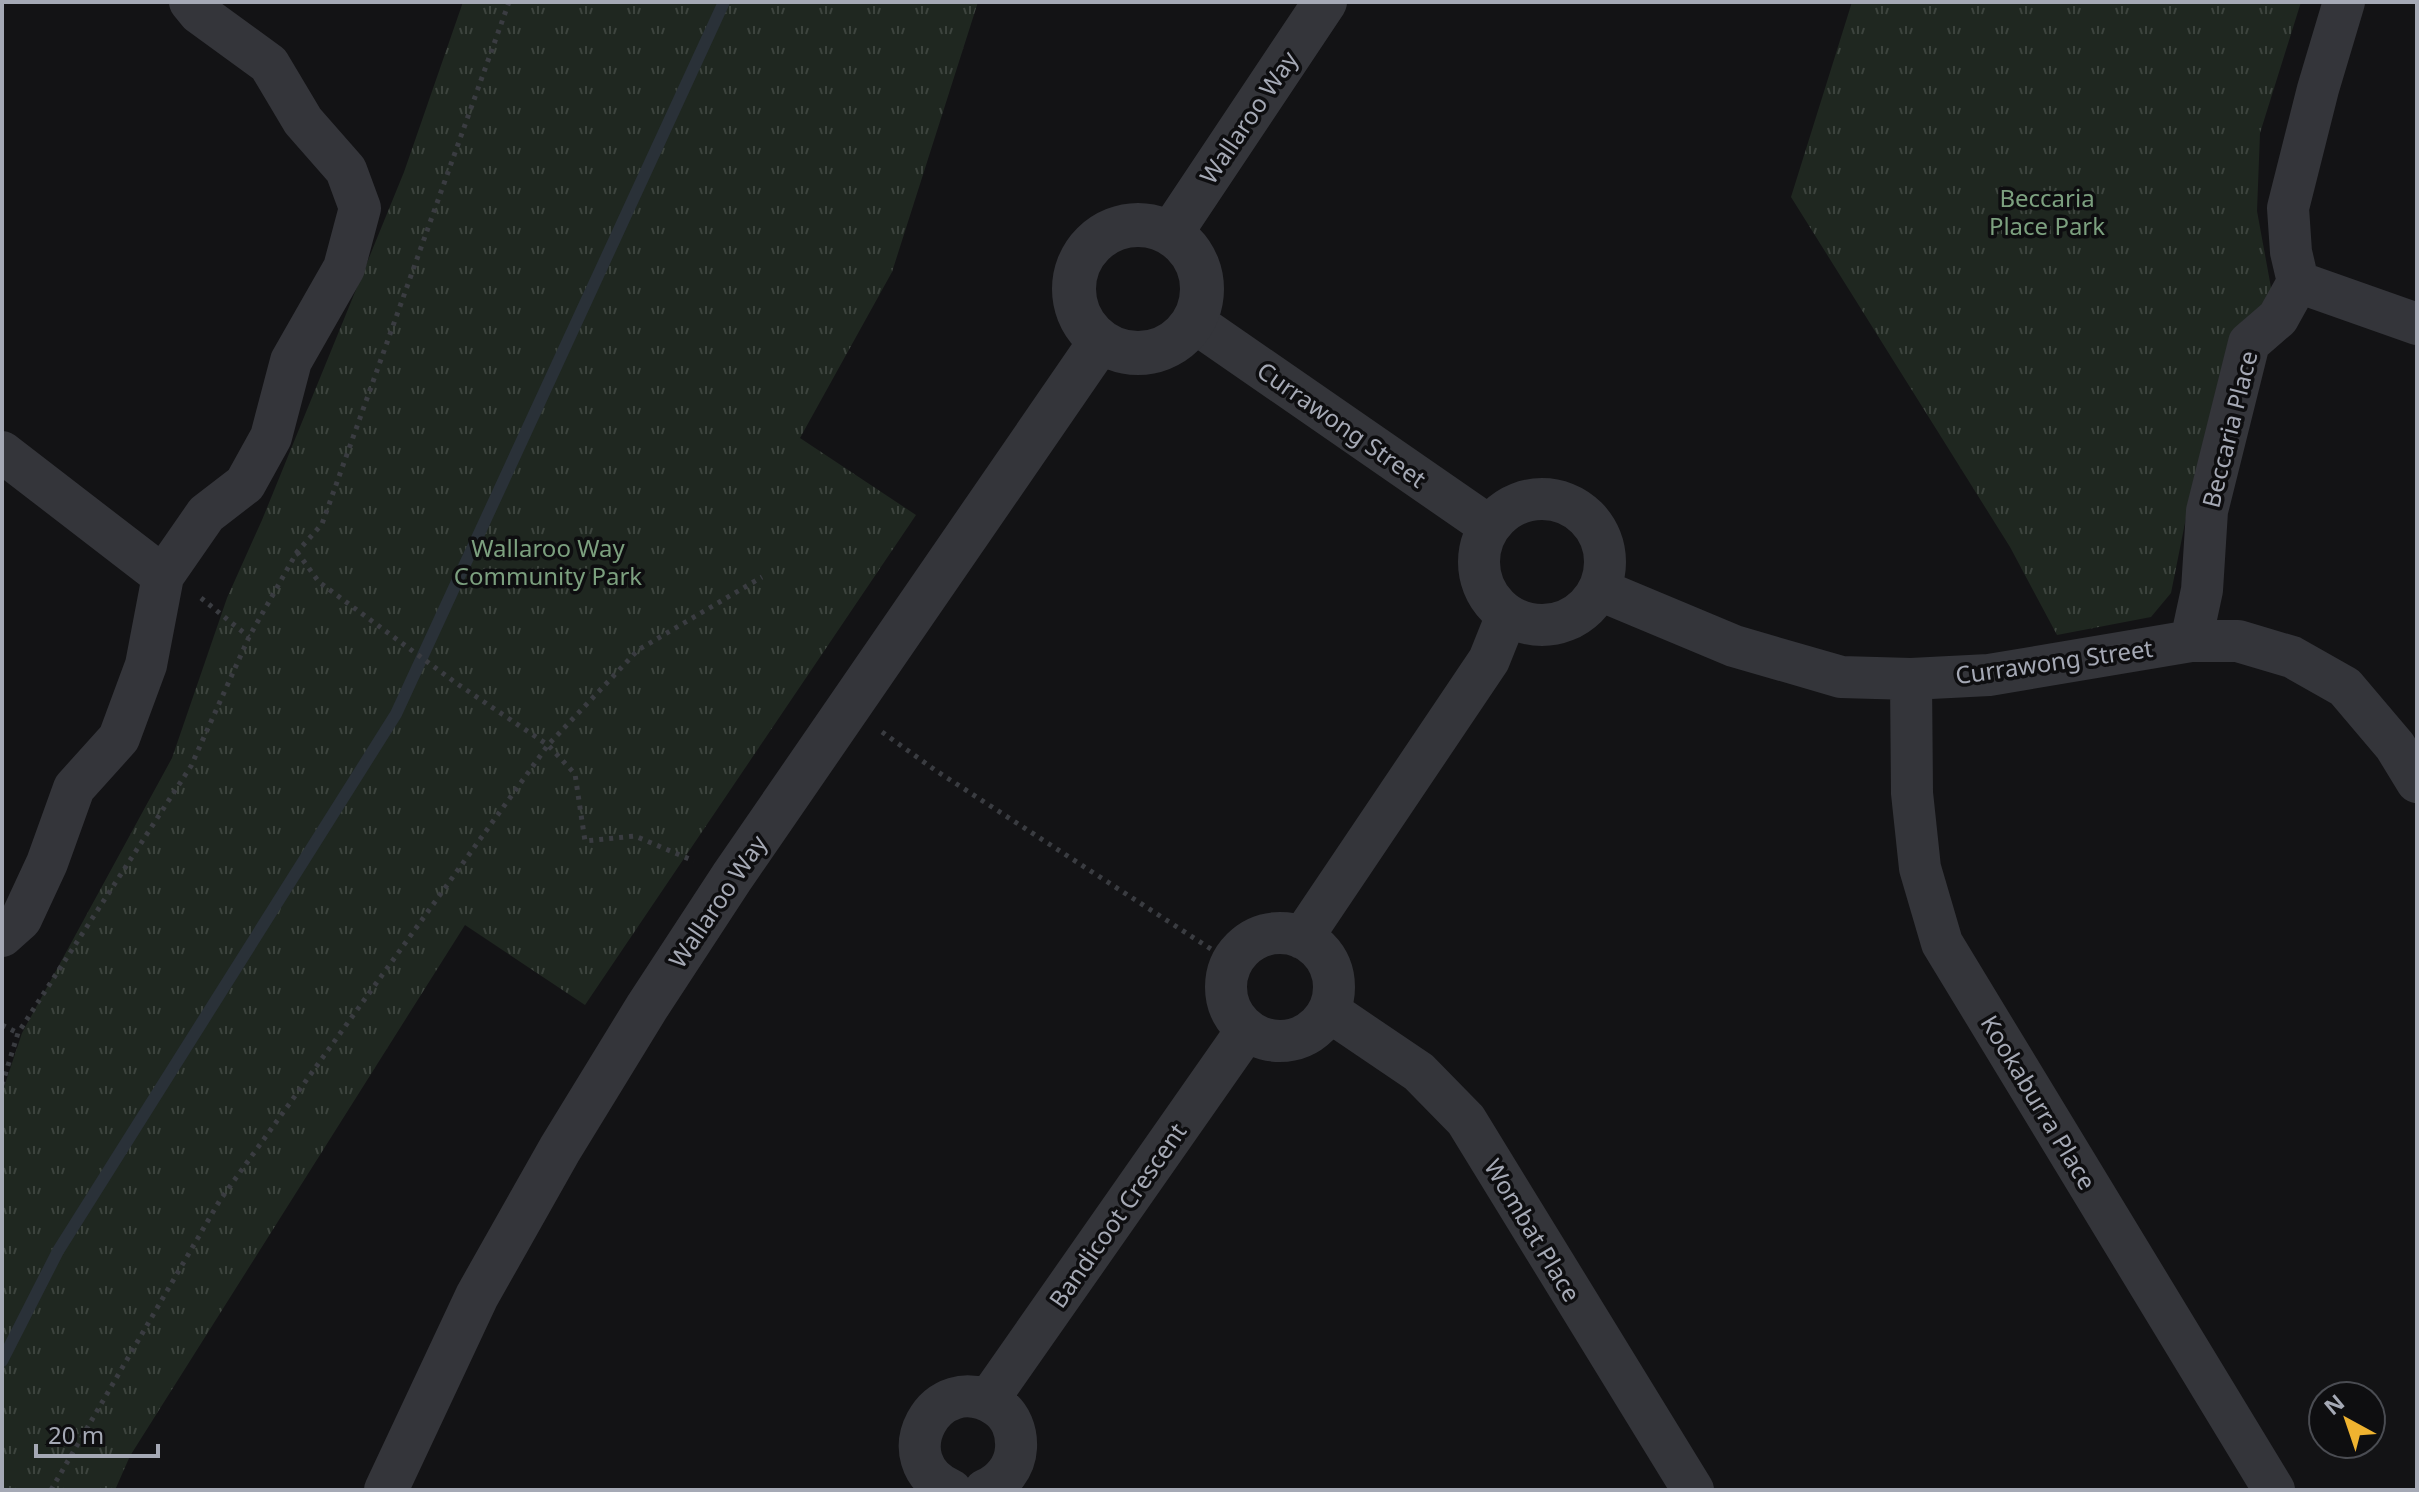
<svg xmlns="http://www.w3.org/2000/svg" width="2419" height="1492" viewBox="0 0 2419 1492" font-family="'Noto Sans',sans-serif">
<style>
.park{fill:url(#park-tufts)}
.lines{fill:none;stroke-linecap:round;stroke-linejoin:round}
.stream{stroke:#2a3138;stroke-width:12}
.path{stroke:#3a3c41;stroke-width:5;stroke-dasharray:4 6;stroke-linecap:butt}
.minor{stroke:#34353a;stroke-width:42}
.tertiary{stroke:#34353a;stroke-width:44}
.labels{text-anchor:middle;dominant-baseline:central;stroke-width:7;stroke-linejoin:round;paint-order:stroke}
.street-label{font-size:24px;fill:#a5a9b5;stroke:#0e0e10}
.park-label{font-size:24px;fill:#7ca07f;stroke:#0e0e10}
</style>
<defs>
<pattern id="park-tufts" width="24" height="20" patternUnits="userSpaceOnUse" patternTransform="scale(2)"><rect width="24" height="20" fill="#1f2720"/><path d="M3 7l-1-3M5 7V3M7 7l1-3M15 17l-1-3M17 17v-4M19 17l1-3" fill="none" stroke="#3d443e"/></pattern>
</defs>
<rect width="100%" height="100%" fill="#131315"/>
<!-- park -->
<path class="park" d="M463 2H978L892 272 800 438 916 515 585 1005 465 925 130 1456 115 1490H2V1093L22 1033 172 758 227 598 262 520 404 172Z
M1852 2H2301L2260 133 2257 211 2272 293 2192 488 2171 593 2151 617 2057 635 2010 547 1791 197Z"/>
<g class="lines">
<!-- stream -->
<path class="stream" d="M2 1361 58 1251 396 714 724 2"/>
<!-- path -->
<path class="path" d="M297 552 319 582 456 683 548 745 575 774 585 841 635 836 694 861
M201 598 249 637
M882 732 935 770 1231 962
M2 1025 18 1033
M2 1085 18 1033 191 766 249 637 297 552 322 524 509 2
M51 1490 220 1200 548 745 638 650 762 577"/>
<!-- minor -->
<path class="minor" d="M2298 282 2417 324
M1194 322 1489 526
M2 452 163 576
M1479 562a63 63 0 1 1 126 0a63 63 0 1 1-126 0Z
M1600 590 1734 646 1841 677 1911 679 1989 675 2191 641H2238L2292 657 2345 687 2395 746 2417 782
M2191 641 2202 590 2207 511 2249 343 2278 318 2298 282 2291 252 2288 208 2318 89 2344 2
M1911 679 1912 793 1920 868 1942 943 2274 1490
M1226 987a54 54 0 1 1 108 0a54 54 0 1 1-108 0Z
M2 936 21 919 47 863 74 788 119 738 146 665 163 576 206 514 245 484 271 437 291 361 344 268 360 208 346 170 303 121 269 64 199 13 190 2
M1302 938 1489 660 1507 615
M1329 1011 1419 1072 1466 1120 1693 1490
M988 1400 1246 1031
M951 1490C885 1462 935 1366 997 1406 1011 1415 1017 1432 1016 1448 1015 1467 1002 1483 985 1490"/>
<!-- tertiary -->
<path class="tertiary" d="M1074 289a64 64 0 1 1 128 0a64 64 0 1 1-128 0Z
M1171 233 1325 2
M386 1490 477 1296 560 1149 647 1007 732 877 1100 342"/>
</g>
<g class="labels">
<!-- street labels -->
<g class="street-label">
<text transform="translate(1248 117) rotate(-56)">Wallaroo Way</text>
<text transform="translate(1342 424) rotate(35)">Currawong Street</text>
<text transform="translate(2229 429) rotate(-76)">Beccaria Place</text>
<text transform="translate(2054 661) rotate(-8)">Currawong Street</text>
<text transform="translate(717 901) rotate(-56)">Wallaroo Way</text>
<text transform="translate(2039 1102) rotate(59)">Kookaburra Place</text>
<text transform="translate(1117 1215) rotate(-55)">Bandicoot Crescent</text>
<text transform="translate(1533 1230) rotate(59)">Wombat Place</text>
</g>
<!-- park labels -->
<g class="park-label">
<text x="2047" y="197">Beccaria<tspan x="2047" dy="28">Place Park</tspan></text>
<text x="548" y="547">Wallaroo Way<tspan x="548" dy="28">Community Park</tspan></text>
</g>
</g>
<!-- border -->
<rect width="2419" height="1492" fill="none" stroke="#a5a9b5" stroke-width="8"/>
<!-- north arrow -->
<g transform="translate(2347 1420) rotate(320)"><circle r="38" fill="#0e0e10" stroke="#4a4c52" stroke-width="2"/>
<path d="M0-6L14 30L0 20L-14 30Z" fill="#efb330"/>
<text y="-12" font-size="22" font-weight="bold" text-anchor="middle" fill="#a5a9b5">N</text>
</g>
<!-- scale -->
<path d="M36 1444v12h122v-12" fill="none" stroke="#a5a9b5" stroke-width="4"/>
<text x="48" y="1444" font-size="24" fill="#a5a9b5" stroke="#0e0e10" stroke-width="6" paint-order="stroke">20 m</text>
</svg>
